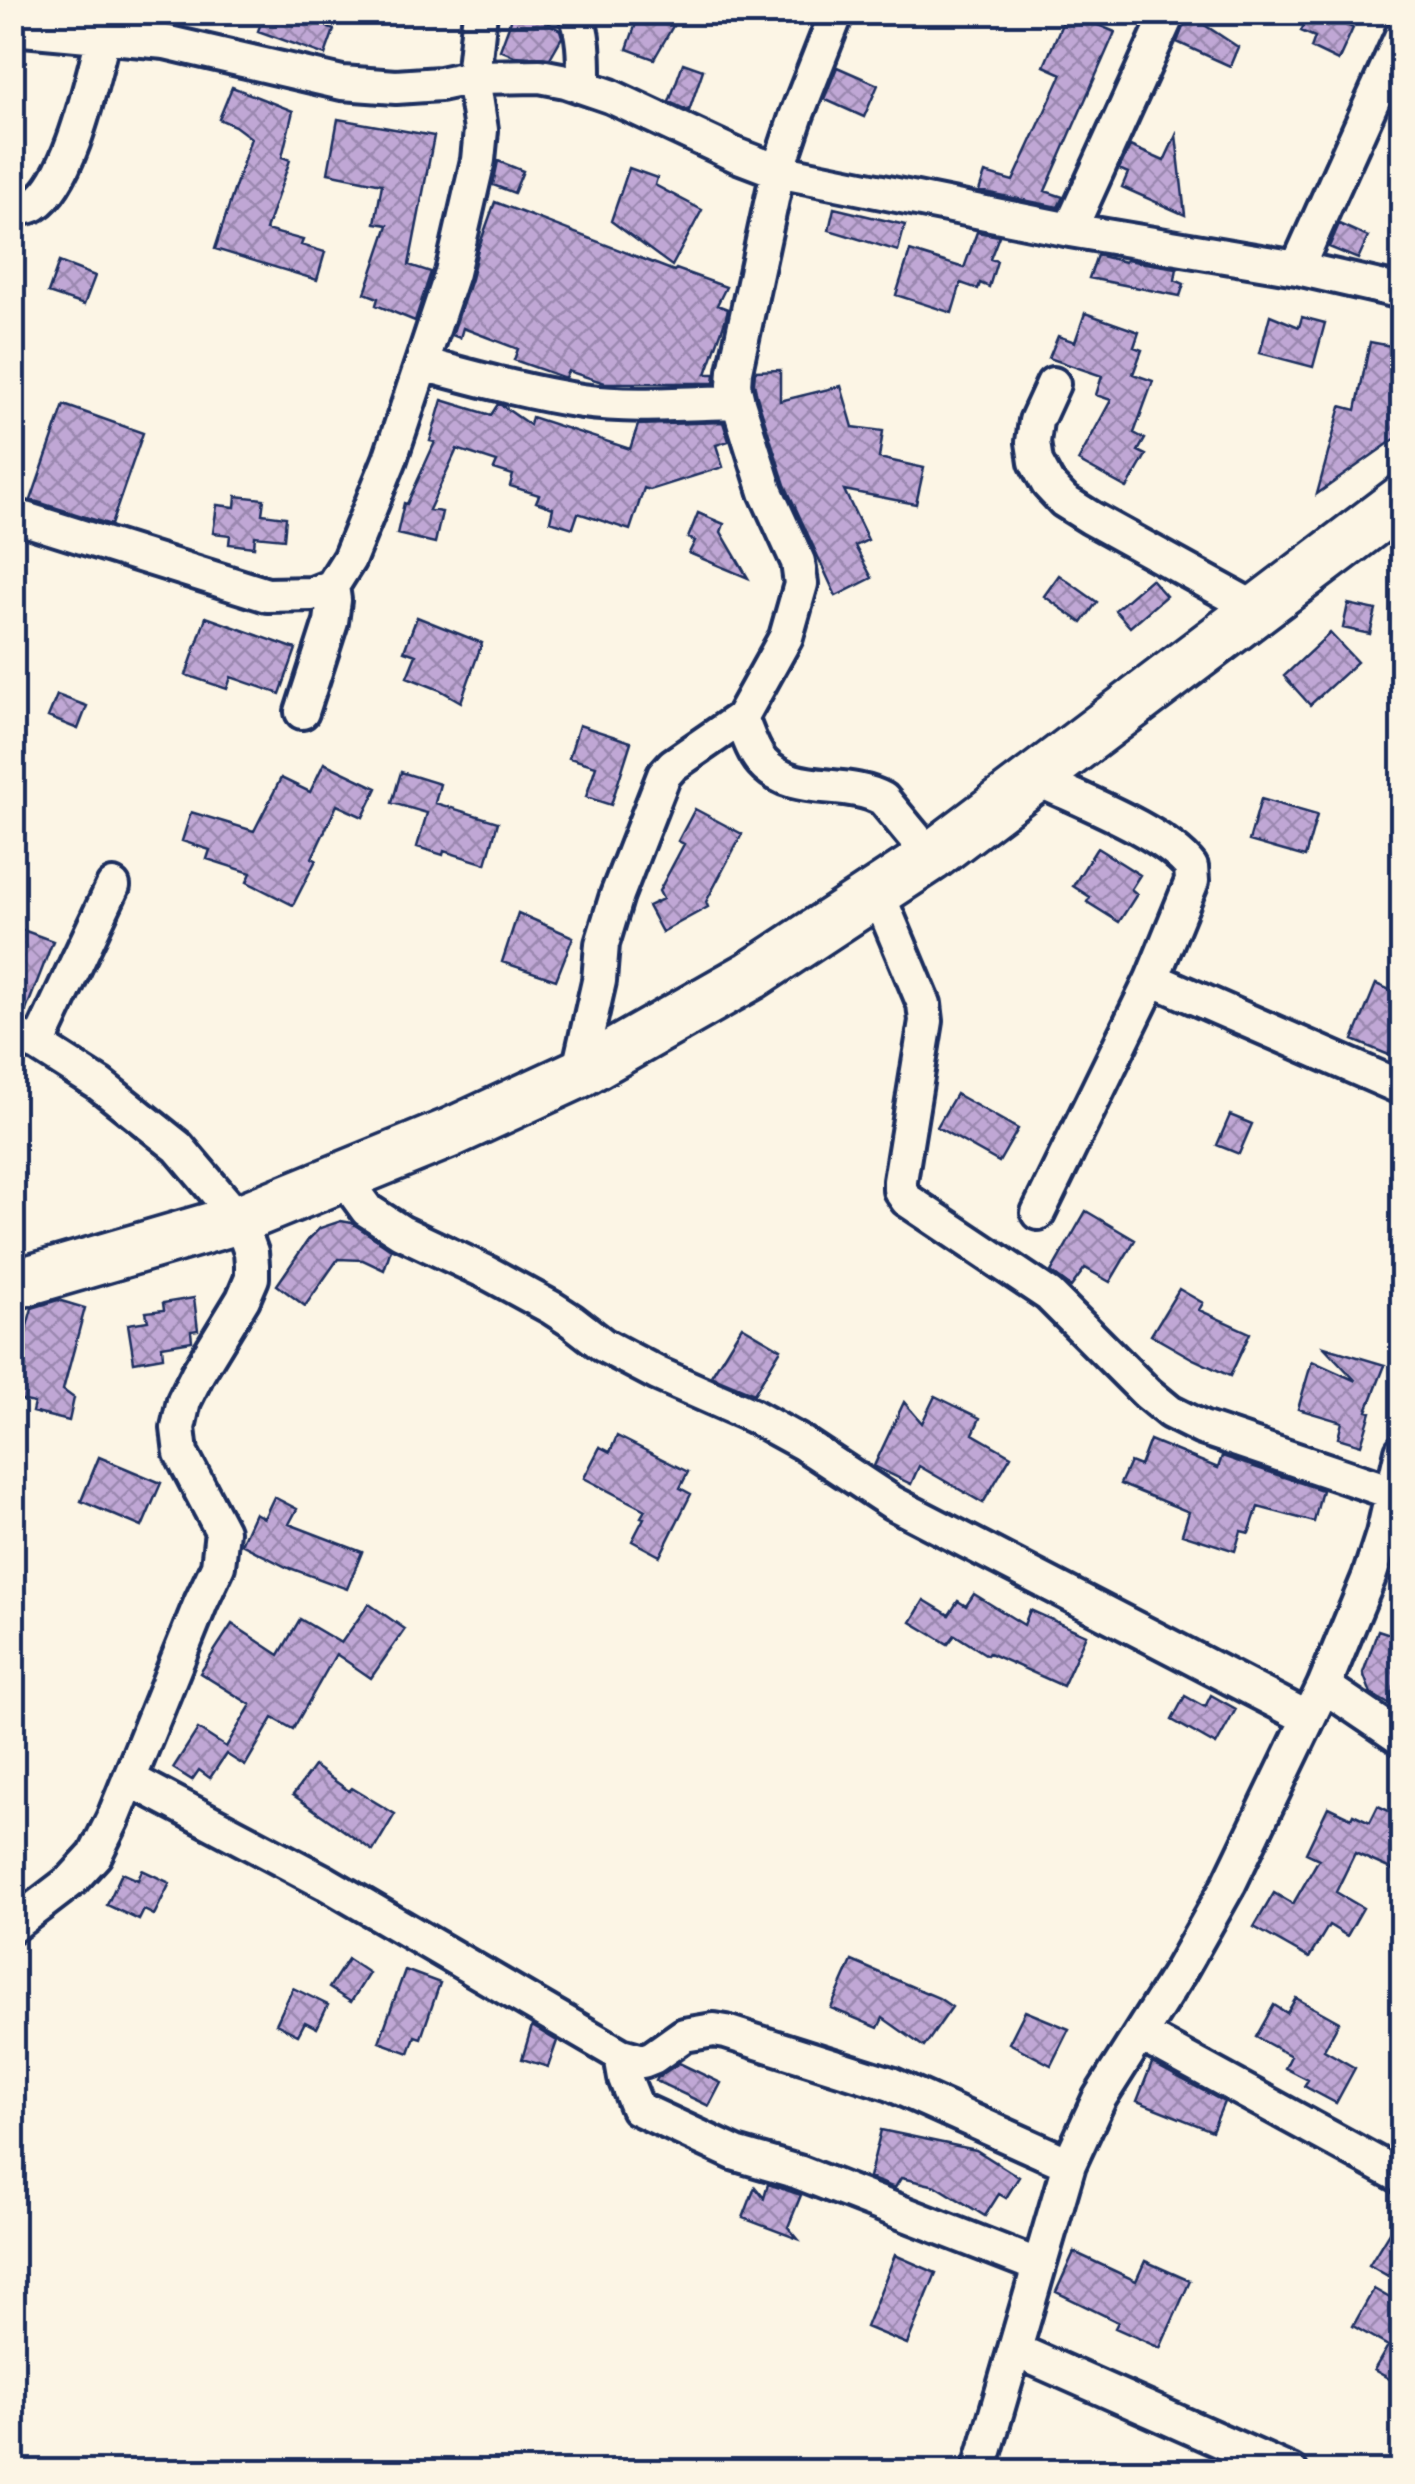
<svg xmlns="http://www.w3.org/2000/svg" width="1415" height="2484" viewBox="0 0 1415 2484" font-family="Mynerve,sans-serif">
<style>
.building{fill:url(#building-cross-hatch);stroke:#1b2f5e;stroke-width:2.5}
.lines{fill:none;stroke-linecap:round;stroke-linejoin:round}
.minor-casing{stroke:#1b2f5e;stroke-width:40}
.secondary-casing{stroke:#1b2f5e;stroke-width:55}
.minor{stroke:#fcf5e5;stroke-width:32}
.secondary{stroke:#fcf5e5;stroke-width:48}
</style>
<defs>
<pattern id="building-cross-hatch" width="8" height="8" patternUnits="userSpaceOnUse" patternTransform="scale(2.5)"><rect width="8" height="8" fill="#c0a7d5"/><path d="M0 0l8 8M0 8l8-8" fill="none" stroke="#9b88b0"/></pattern>
</defs>
<rect width="100%" height="100%" fill="#fcf5e5"/>
<filter id="ink" filterUnits="userSpaceOnUse"><feTurbulence type="fractalNoise" baseFrequency=".01" numOctaves="2"/><feDisplacementMap in="SourceGraphic" scale="20" xChannelSelector="R" yChannelSelector="G"/><feConvolveMatrix kernelMatrix="1 2 1 2 8 2 1 2 1" color-interpolation-filters="sRGB"/></filter>
<g filter="url(#ink)">
<!-- building -->
<path class="building" d="M265 12H336L329 28 334 30 325 55 258 31Z
M514 12H530L560 30 562 37 550 58 514 56 500 50Z
M640 12H681L654 59 627 49Z
M1067 12 1115 32 1045 191 1063 197 1058 207 979 191 985 173 1013 181 1062 74 1044 66Z
M1310 12H1319L1353 28 1338 61 1311 48 1315 37 1301 31Z
M1188 14 1238 47 1230 66 1177 42Z
M683 63 703 70 689 111 669 102Z
M837 67 878 85 864 117 824 99Z
M232 87 293 111 282 157 290 160 266 230 303 240 301 245 325 252 317 280 215 249 251 138 235 126 219 119Z
M338 119 434 136 409 265 431 272 415 321 376 305 378 298 365 293 388 225 375 223 382 184 328 173Z
M1176 135 1185 215 1122 187 1128 173 1119 169 1130 146 1164 161Z
M498 161 523 171 514 193 493 185Z
M629 168 657 178 655 185 702 210 672 266 611 221Z
M495 202 674 271 676 269 726 287 717 305 728 309 725 321 706 374H715L714 383H605L568 371 565 378 514 360 518 349 463 328 460 338 452 335 471 279 478 249Z
M834 208 905 225 898 251 829 230Z
M1339 224 1368 237 1358 259 1329 247Z
M977 232 999 236 990 259 997 261 989 287 980 283 978 289 961 283 952 313 896 295 910 251 964 268Z
M1097 255 1125 262 1126 260 1177 268 1175 280 1184 284 1180 296 1089 278Z
M59 262 95 276 84 305 48 293Z
M1085 313 1139 332 1134 347 1142 350 1133 374 1153 381 1134 433 1145 439 1138 451 1146 455 1127 488 1078 461 1111 400 1096 395 1102 376 1049 358 1058 336 1075 342Z
M1270 315 1299 327 1302 317 1325 323 1313 367 1260 353Z
M1370 342 1402 348V434L1317 494 1341 406 1356 410Z
M780 370V401L841 386 853 427 883 431 879 458 924 468 916 504 844 490 868 540 855 546 872 578 836 596 785 485 757 397 754 383 755 371Z
M442 400 491 415 498 404 501 405 530 425 532 417 630 449 638 425 723 422 729 441 716 445 723 467 650 490 644 488 630 530 578 513 573 528 550 521 553 508 536 502 539 495 510 486 513 475 494 469 497 462 457 449 429 510 442 512 435 543 397 534 404 503 407 504 435 442 430 441Z
M64 405 143 433 111 525 31 500Z
M236 496 264 499 262 514 286 517 284 539 255 536 254 547 229 544 230 535 213 533 217 505 235 507Z
M698 513 724 524 721 532 748 578 689 553 695 541 688 538Z
M1059 575 1097 602 1082 623 1044 596Z
M1151 579 1166 596 1130 627 1115 610Z
M1348 604 1376 610 1370 634 1343 628Z
M206 617 296 649 280 694 231 677 227 689 186 675Z
M417 617 482 643 461 702 440 690 407 677 416 655 404 651Z
M1330 633 1357 662 1310 705 1284 676Z
M57 695 87 706 78 729 48 717Z
M579 725 631 742 611 805 586 797 596 766 569 758Z
M324 763 377 788 363 817 337 805 312 858 316 860 293 905 247 882 251 873 207 859 210 850 182 841 191 812 254 831 281 778 310 792Z
M401 772 440 784 435 803 498 822 486 864 444 851 443 855 417 847 427 813 392 803Z
M1261 799 1317 815 1305 857 1249 841Z
M695 809 742 834 706 902 708 907 662 932 648 906 663 899 659 891 684 844 678 841Z
M1097 848 1140 875 1131 889 1137 894 1119 922 1087 902 1090 897 1073 886Z
M518 913 573 937 556 980 502 962Z
M12 926 53 941 23 1018 12 1016Z
M1376 984 1402 995V1037L1397 1036 1389 1055 1353 1040Z
M956 1094 1018 1129 999 1162 937 1127Z
M1230 1115 1252 1124 1239 1154 1217 1145Z
M1086 1211 1135 1240 1110 1282 1085 1268 1071 1287 1051 1272Z
M341 1221 352 1223 391 1249 384 1270 363 1260 338 1259 305 1306 277 1285 308 1240 320 1228Z
M1179 1289 1203 1303 1199 1310 1250 1333 1230 1376 1193 1359 1151 1335Z
M194 1298 198 1330 191 1331 192 1341 162 1346 163 1357 134 1362 128 1324 148 1321 146 1312 164 1310 163 1303Z
M58 1300 85 1308 63 1390 74 1398 69 1421 32 1412 34 1403 12 1398V1334L24 1337 32 1308Z
M742 1326 781 1349 754 1394 711 1376Z
M1324 1347 1385 1365 1367 1411 1371 1412 1361 1445 1338 1438 1342 1422 1298 1409 1312 1361 1356 1381Z
M935 1396 980 1418 973 1434 1011 1456 983 1503 919 1466 911 1484 874 1466 904 1402 922 1423Z
M617 1436 688 1472 680 1488 691 1494 660 1556 632 1541 644 1518 641 1517 645 1510 584 1478 600 1447 610 1452Z
M1150 1440 1218 1468 1222 1456 1322 1490 1314 1522 1258 1507 1249 1533 1241 1531 1235 1551 1182 1534 1189 1512 1120 1484 1130 1462 1140 1466Z
M99 1457 161 1483 142 1527 81 1501Z
M274 1497 297 1509 289 1524 362 1552 347 1589 290 1568V1569L241 1544 255 1513 264 1518Z
M974 1594 1024 1625 1030 1610 1086 1635 1063 1686 989 1653 987 1655 955 1635 948 1644 911 1622 924 1600 949 1615 958 1601 966 1606Z
M369 1604 405 1629 371 1678 336 1654 293 1729 273 1718 245 1766 226 1754 210 1778 199 1770 192 1780 173 1768 198 1729 226 1747 251 1705 200 1673 232 1624 279 1655 300 1619 341 1643Z
M1378 1630 1402 1638V1668L1389 1704 1371 1694 1363 1673Z
M1211 1695 1236 1709 1216 1745 1172 1720 1185 1696 1205 1707Z
M314 1766 349 1791 352 1788 395 1814 373 1851 293 1795Z
M1378 1806 1402 1817V1856L1395 1871 1355 1853 1336 1892 1363 1908 1347 1936 1329 1925 1309 1958 1254 1927 1274 1893 1293 1904 1319 1859 1306 1853 1328 1807 1351 1818 1353 1814 1370 1822Z
M142 1870 170 1883 154 1915 144 1910 139 1920 107 1905 122 1873 138 1880Z
M348 1959 369 1973 351 2002 329 1988Z
M852 1961 939 1998 952 2007 924 2047 883 2018 878 2028 831 2008Z
M405 1970 440 1983 421 2038 415 2036 409 2053 379 2042Z
M293 1988 328 2005 317 2028 305 2022 298 2035 276 2024Z
M1296 1998 1339 2022 1324 2050 1355 2068 1336 2103 1304 2086 1308 2080 1285 2068 1291 2056 1256 2037 1274 2005 1287 2013Z
M1025 2011 1069 2029 1051 2065 1009 2043Z
M532 2026 557 2041 548 2067 522 2059Z
M679 2063 721 2083 709 2106 656 2081 658 2077Z
M1152 2063 1224 2102 1212 2131 1137 2101Z
M881 2130 976 2150 1019 2177 1006 2198 999 2194 985 2216 936 2186 901 2178 895 2188 869 2178Z
M768 2184 801 2195 788 2227 798 2239 743 2218 755 2187 764 2198Z
M1402 2211V2252L1388 2276 1369 2265Z
M1074 2252 1136 2281 1145 2261 1190 2281 1160 2348 1115 2328 1118 2322 1056 2292Z
M895 2255 936 2273 907 2344 866 2327Z
M1374 2289 1402 2305V2386L1374 2370 1388 2346 1353 2326Z"/>
<g class="lines">
<!-- minor casing -->
<g class="minor-casing">
<path id="minor" d="M575 12C585 35 584 62 584 86
M837 12 797 114 778 171 735 371 734 385 738 402 766 492 798 562 801 584 786 637 741 718C747 732 752 750 762 762 793 797 845 778 883 799L931 857
M12 28 165 42 342 83 396 87 440 84 473 77 540 76 566 81 610 96 736 155 778 171 1070 230 1297 268 1402 292
M12 208C20 208 28 208 35 204 71 181 92 78 103 38
M1070 230 1169 12
M1297 268 1402 35
M422 364C475 378 528 393 582 401 633 408 686 403 738 402
M1053 384 1036 421 1033 442 1036 462 1048 484 1064 501 1091 518 1256 609
M12 515 267 595 312 594 332 586 349 559 390 459 452 273 478 160 481 130 473 77 480 12
M302 712 331 622 334 600 332 586
M1037 779C1078 799 1165 832 1191 867L1192 881 1152 979 1038 1213
M878 894 924 1004 926 1021 900 1181V1190L907 1200 1049 1295 1147 1393 1170 1412 1202 1428 1391 1492
M1152 979 1402 1088
M12 1035 38 1045 99 1084 178 1147 239 1219 251 1252 252 1265V1278L243 1299 198 1373 184 1401 178 1428 181 1453 222 1531 218 1566 201 1602 113 1819 95 1855 72 1880 12 1926
M38 1045 113 886
M578 1074 599 981 602 944 617 895 664 775 673 765 741 718
M343 1177 367 1210 401 1232 488 1273 552 1308 572 1321 603 1345 658 1374 753 1416 802 1443 893 1503 1308 1718
M1324 1686 1402 1739
M129 1779 326 1883 621 2055 643 2061 653 2057 684 2035 714 2030 726 2032 891 2084 1069 2164
M1140 2034 1402 2177
M621 2055 625 2078 637 2108 736 2154 798 2172 1039 2266
M1015 2350 1291 2472
M979 2472 1069 2164 1099 2099 1180 1971 1229 1884 1324 1686 1369 1577 1383 1534 1402 1451"/>
</g>
<!-- secondary casing -->
<g class="secondary-casing">
<path id="secondary" d="M12 1285 239 1219 450 1133 578 1074 752 975 931 857 1402 500"/>
</g>
<!-- minor -->
<use href="#minor" class="minor"/>
<!-- secondary -->
<use href="#secondary" class="secondary"/>
</g>
</g>
<!-- margin -->
<rect width="1415" height="2484" fill="none" stroke="#fcf5e5" stroke-width="50"/>
<rect x="25" y="25" width="1365" height="2434" fill="none" stroke="#1b2f5e" stroke-width="4" filter="url(#ink)"/>
</svg>
